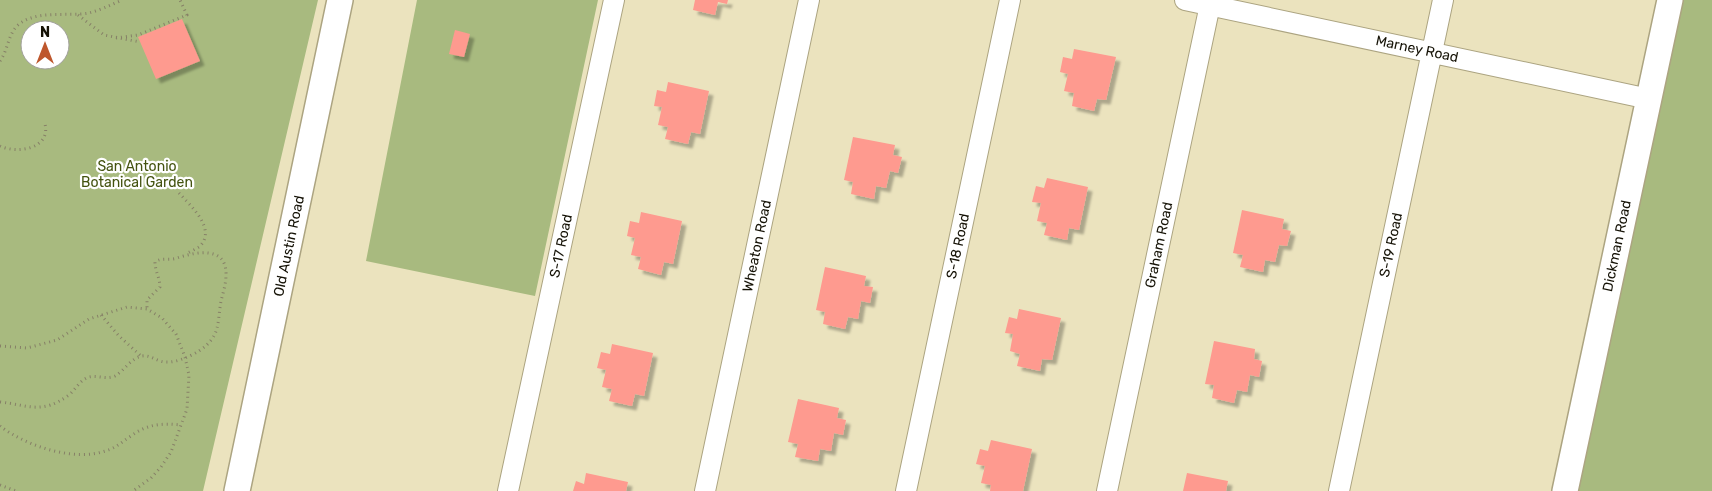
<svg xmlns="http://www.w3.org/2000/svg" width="1712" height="491" viewBox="0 0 1712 491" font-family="Rubik,sans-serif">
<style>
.green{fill:#a8ba7f;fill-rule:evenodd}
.building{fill:#fe9a8f;filter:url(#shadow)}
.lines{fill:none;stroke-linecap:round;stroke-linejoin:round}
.minor-casing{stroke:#aca481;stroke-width:22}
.tertiary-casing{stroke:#aca481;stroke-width:28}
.path{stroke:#868067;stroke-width:3;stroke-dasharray:1 4;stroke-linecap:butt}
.minor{stroke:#fff;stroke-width:20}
.tertiary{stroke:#fff;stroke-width:25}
.labels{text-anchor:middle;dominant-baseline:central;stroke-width:4.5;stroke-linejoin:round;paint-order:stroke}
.street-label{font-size:14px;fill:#151206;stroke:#fff}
.park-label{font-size:14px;fill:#445310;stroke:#fff}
</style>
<defs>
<filter id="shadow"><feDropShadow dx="4.5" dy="4.5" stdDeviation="1" flood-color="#0004"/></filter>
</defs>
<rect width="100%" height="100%" fill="#ebe3be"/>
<!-- green -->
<path class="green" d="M0 0H318L203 491H0ZM30 30H60V60H30Z
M417 0H598L535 296 366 261Z
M1681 0H1712V491H1577Z"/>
<!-- building -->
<path class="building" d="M695 0H728L727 4 718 2 715 15 693 10Z
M182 19 200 61 156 79 138 37Z
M455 30 470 34 464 57 449 54Z
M1074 49 1116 57 1106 100 1097 99 1094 111 1072 106 1074 93 1064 91 1068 74 1060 72 1063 57 1072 59Z
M668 82 709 91 700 134 691 132 688 144 665 139 668 127 658 125 662 107 654 106 657 90 666 92Z
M853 137 895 145 893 155 902 157 898 173 890 171 886 188 876 186 874 199 851 194 853 182 844 180Z
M1047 178 1088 187 1079 230 1069 228 1067 240 1044 235 1047 223 1037 221 1041 203 1032 202 1036 186 1044 188Z
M1242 210 1284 219 1282 229 1291 231 1287 246 1279 245 1275 262 1265 260 1263 272 1240 267 1243 255 1233 253Z
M641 212 682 221 673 264 664 262 661 275 638 269 641 257 631 255 635 238 627 236 630 221 639 223Z
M825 267 866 276 864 286 873 287 870 303 861 301 858 319 848 317 845 329 823 324 825 312 816 310Z
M1019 309 1061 318 1052 360 1042 359 1040 371 1017 366 1020 354 1010 351 1013 334 1005 333 1009 317 1017 319Z
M1214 341 1255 349 1254 359 1262 361 1259 377 1250 375 1247 392 1237 390 1234 403 1212 398 1214 385 1205 384Z
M612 344 653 353 644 396 635 394 632 406 609 401 612 389 602 387 606 370 597 368 601 352 610 354Z
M798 399 839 408 837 418 846 420 843 435 834 433 831 451 820 449 818 461 795 457 798 444 788 442Z
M991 440 1032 449 1023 491H990L991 485 981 483 985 466 976 464 980 449 988 451Z
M586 473 628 482 626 491H573L576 481 584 484Z
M1187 473 1228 481 1226 491H1183Z"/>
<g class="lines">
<!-- minor casing -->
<g class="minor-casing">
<path id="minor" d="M1185 0 1649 99
M508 491 614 0
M705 491 809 0
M906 491 1010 0
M1107 491 1211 0
M1339 491 1443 0"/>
</g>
<!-- tertiary casing -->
<g class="tertiary-casing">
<path id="tertiary" d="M237 491 340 0
M1565 491 1670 0"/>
</g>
<!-- path -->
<path class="path" d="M78 15 104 35 140 42
M116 38 138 35 187 15 180 0
M0 61C8 50 8 35 17 26 35 9 67 17 89 13 100 10 111 5 122 0
M0 146C17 154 51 149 45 124
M179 193C190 205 218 230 199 247 196 249 191 251 188 253
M101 315 119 336 141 356
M0 346 27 348 57 340 89 319 127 307 147 309 162 318 176 334 185 357 189 375 187 409 171 452 161 467 151 478 133 491
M0 402C29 405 41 415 69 395 76 389 80 380 89 377 98 375 106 380 115 376 124 371 131 358 142 356 149 355 154 359 160 361 172 365 189 357 199 351 221 336 217 324 221 301 223 293 226 284 226 275 227 245 195 252 177 258 169 261 162 257 155 262 155 271 160 278 160 287L147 300V309
M0 426C26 446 76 463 108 450 117 447 123 441 131 436 147 424 162 423 181 425
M0 485 16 491"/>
<!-- minor -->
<use href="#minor" class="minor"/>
<!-- tertiary -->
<use href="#tertiary" class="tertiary"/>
</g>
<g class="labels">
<!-- street labels -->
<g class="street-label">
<text transform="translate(1417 49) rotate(12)">Marney Road</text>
<text transform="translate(1159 245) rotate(-78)">Graham Road</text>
<text transform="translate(1391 245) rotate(-78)">S-19 Road</text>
<text transform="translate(289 246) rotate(-78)">Old Austin Road</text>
<text transform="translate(561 246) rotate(-78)">S-17 Road</text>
<text transform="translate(757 246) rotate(-78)">Wheaton Road</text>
<text transform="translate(958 246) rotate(-78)">S-18 Road</text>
<text transform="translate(1617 246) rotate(-78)">Dickman Road</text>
</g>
<!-- park labels -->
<g class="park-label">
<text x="137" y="166">San Antonio<tspan x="137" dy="16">Botanical Garden</tspan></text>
</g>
</g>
<!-- north arrow -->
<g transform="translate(45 45)"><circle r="24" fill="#ffffff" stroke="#a1a09b"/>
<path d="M0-4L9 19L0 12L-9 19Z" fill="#be572d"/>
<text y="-8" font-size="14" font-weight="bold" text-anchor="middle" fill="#151206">N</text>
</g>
</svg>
